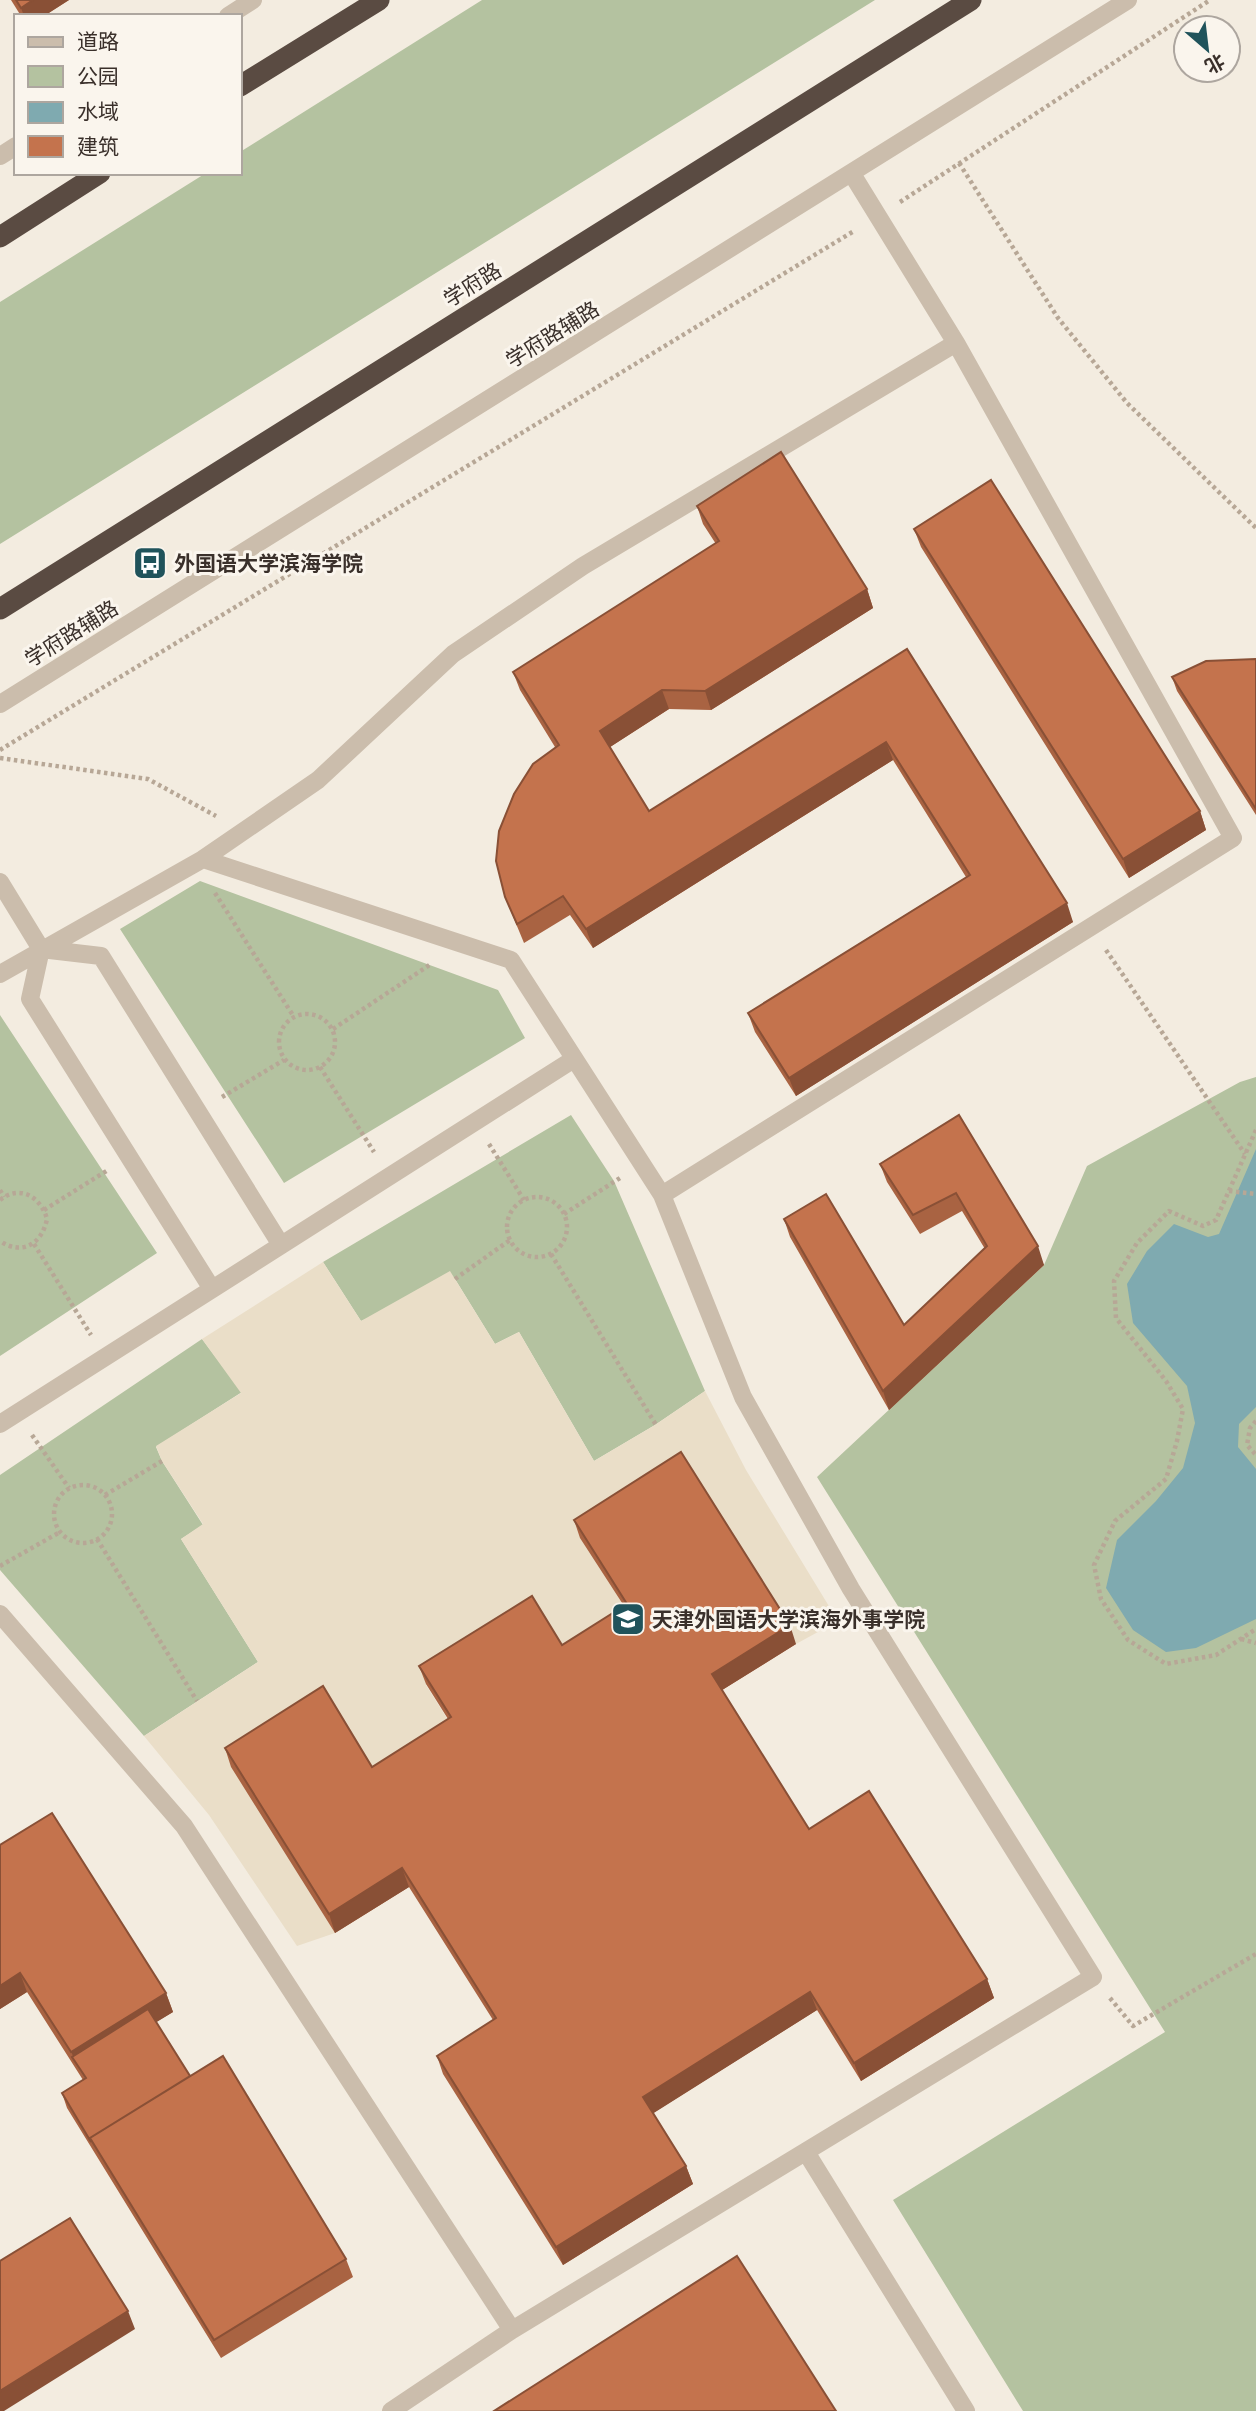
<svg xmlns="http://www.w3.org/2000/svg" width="1256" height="2411" viewBox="0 0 1256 2411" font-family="'Golos Text','Noto Sans SC',sans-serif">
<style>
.green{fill:#b4c2a0}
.plaza{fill:#eadec8}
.water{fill:#7faab0}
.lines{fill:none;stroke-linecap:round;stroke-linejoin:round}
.path{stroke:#b7a796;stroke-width:4.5;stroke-dasharray:3.5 3.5;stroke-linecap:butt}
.minor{stroke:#cbbdac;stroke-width:18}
.highway{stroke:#5a4b42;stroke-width:21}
.wall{fill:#a96342}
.shaded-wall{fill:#895036}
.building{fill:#c4734d;stroke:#895036;stroke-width:2}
.labels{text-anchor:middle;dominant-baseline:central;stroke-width:6;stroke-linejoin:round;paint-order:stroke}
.street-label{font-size:21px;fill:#3a302b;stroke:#faf5ed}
.poi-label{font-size:21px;font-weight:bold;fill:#3a302b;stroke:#faf5ed;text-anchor:start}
</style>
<rect width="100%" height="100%" fill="#f3ece0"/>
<!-- green -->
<path class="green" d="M482 0H875L0 544V302L206 173H240V152Z
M200 881 498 990 525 1038 284 1183 120 929Z
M0 1015 157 1253 0 1356Z
M1256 1077V2411H1023L893 2200 1165 2032 817 1477 1044 1265 1087 1166 1240 1082Z
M571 1115 614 1181 705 1391 655 1425 594 1461 519 1332 495 1344 455 1279 361 1321 323 1262Z
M202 1339 242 1392 156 1447 162 1461 203 1525 181 1539 258 1662 144 1736 0 1570V1475Z"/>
<!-- plaza -->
<path class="plaza" d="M323 1262 361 1321 450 1271 495 1344 519 1332 594 1461 655 1425 705 1391 746 1470 838 1621 796 1644 688 1472 634 1623 569 1664 426 1685 458 1736 379 1785 232 1767 335 1933 297 1946 209 1815 144 1736 258 1662 181 1539 203 1524 162 1461 156 1446 241 1393 202 1339Z"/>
<!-- water -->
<path class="water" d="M1256 1149V1407L1239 1424 1238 1447 1256 1469V1619L1196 1648 1166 1652 1133 1630 1106 1588 1117 1540 1156 1501 1183 1468 1195 1423 1187 1386 1133 1323 1127 1284 1147 1251 1174 1224 1208 1237 1219 1234Z"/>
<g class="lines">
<!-- path -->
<path class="path" d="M959 163 1058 318 1127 403 1256 528
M900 202 1210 0
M0 750 854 231
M0 758 148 779 216 816
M215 893 294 1017
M1106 950 1245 1154
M279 1042a28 28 0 1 1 56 0a28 28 0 1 1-56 0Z
M333 1029 431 964
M320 1067 374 1152
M222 1097 284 1060
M1256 1130 1216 1220 1203 1226 1169 1211 1137 1243 1114 1281 1116 1318 1166 1381 1183 1409 1177 1441 1166 1479 1115 1521 1094 1565 1101 1599 1128 1640 1166 1664 1216 1655 1256 1629
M489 1144 524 1200
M0 1190 4 1197
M1229 1191 1256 1194
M507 1227a30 30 0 1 1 60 0a30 30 0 1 1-60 0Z
M0 1200C20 1184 41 1197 47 1219 42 1244 22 1256 0 1241
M44 1210 108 1170
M564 1214 620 1178
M34 1244 91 1335
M551 1254 656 1425
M455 1279 510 1240
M1256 1421 1250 1428 1247 1445 1256 1455
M32 1435 69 1488
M54 1514a29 29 0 1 1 58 0a29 29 0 1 1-58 0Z
M105 1495 162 1461
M97 1539 197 1701
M0 1566 60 1532
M1241 1639 1256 1643
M1110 1998 1133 2026 1256 1954"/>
<!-- minor -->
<path class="minor" d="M228 16 253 0
M0 156 16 146
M0 704 1128 0
M203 859 318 780 453 654 583 566 956 343
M0 882 41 949 30 999 212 1289
M41 949 101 956 281 1245
M0 974 203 859 511 960 662 1195 743 1397 851 1589 1093 1977 512 2330 184 1826 0 1614
M662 1195 1233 838 956 343 852 174
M0 1424 574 1059
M806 2152 966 2411
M391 2411 512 2330"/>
<!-- highway -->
<path class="highway" d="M240 86 379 0
M0 237 100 173
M0 609 971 0"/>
</g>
<!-- wall -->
<path class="wall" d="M11 0H69L44 16H21Z
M697 506 867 589 873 608 711 710 669 709 610 747 649 811 907 649 1073 922 796 1096 755 1032 748 1013 966 877 893 760 593 948 570 915 524 943 505 897 555 747 520 690 513 672 716 544 703 524Z
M914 529 1200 811 1206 830 1129 878 921 547Z
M1256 659V815L1177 691 1172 677Z
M959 1115 1044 1265 889 1410 790 1237 784 1219 904 1325 985 1249 962 1211 920 1234 887 1182 880 1164Z
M574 1520 796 1644 722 1690 809 1829 987 1979 994 1998 861 2081 817 2010 653 2113 686 2166 693 2184 563 2265 443 2074 437 2056 493 2020 409 1887 335 1933 231 1767 225 1748 372 1767 448 1719 426 1684 419 1666 562 1645 624 1606 580 1538Z
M0 1845 166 1993 173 2012 156 2022 190 2076 346 2259 353 2277 221 2358 67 2108 62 2093 83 2080 27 1992 0 2009Z"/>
<!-- shaded-wall -->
<path class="shaded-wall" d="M33 0H69L44 16H24L21 8Z
M867 589 873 608 711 710 705 691Z
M662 690 669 709 607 749 600 731Z
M886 742 893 760 593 948 586 929Z
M1200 811 1206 830 1129 878 1123 859Z
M1067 903 1073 922 796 1096 789 1078Z
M1038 1246 1044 1265 889 1410 883 1391Z
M790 1625 796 1644 719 1692 712 1674Z
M402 1868 409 1887 335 1933 329 1914Z
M20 1973 27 1992 0 2009V1986Z
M987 1979 994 1998 861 2081 854 2063Z
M810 1992 817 2010 649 2116 643 2097Z
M166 1993 173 2012 80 2069 71 2052Z
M686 2166 693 2184 563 2265 556 2247Z
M128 2311 135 2329 4 2411H0V2391Z"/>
<!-- building -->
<path class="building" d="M16 0H33L21 8Z
M781 452 867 589 705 691 662 690 600 731 649 811 907 649 1067 903 789 1078 748 1013 970 875 886 742 586 929 563 896 517 924 505 897 496 861 499 831 514 794 533 764 559 745 513 672 719 541 697 506Z
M991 480 1200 811 1123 859 914 529Z
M1256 659V809L1172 677 1206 661Z
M959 1115 1038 1246 883 1391 784 1219 826 1194 904 1325 987 1246 956 1193 913 1215 880 1164Z
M681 1452 790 1625 712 1674 809 1829 869 1791 987 1979 854 2063 810 1992 643 2097 686 2166 556 2247 437 2056 496 2018 402 1868 329 1914 225 1748 323 1686 372 1767 451 1717 419 1666 532 1596 562 1645 627 1604 574 1520Z
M52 1813 166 1993 71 2052 20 1973 0 1986V1845Z
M148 2009 190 2076 90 2138 91 2142 62 2093 86 2078 72 2057Z
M223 2056 346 2259 214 2340 90 2138Z
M70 2218 128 2311 0 2391V2261Z
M737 2256 836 2411H494Z"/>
<!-- icons -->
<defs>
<g id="bus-square" transform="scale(1.75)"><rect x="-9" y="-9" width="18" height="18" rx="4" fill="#20535b" stroke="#faf5ed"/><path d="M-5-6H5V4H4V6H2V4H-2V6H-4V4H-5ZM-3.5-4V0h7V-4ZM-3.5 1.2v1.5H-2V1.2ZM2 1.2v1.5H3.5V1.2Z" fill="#fff"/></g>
<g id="school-square" transform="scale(1.75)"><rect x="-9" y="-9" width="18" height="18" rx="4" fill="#20535b" stroke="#faf5ed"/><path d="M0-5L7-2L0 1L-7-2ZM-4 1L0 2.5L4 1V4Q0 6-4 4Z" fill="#fff"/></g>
</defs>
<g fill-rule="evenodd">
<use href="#bus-square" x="150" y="563"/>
<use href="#school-square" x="628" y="1619"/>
</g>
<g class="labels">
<!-- street labels -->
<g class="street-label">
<text transform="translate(472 284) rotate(-32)">学府路</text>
<text transform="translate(552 334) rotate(-32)">学府路辅路</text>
<text transform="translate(71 633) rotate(-32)">学府路辅路</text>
</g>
<!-- poi labels -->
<g class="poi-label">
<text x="174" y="563">外国语大学滨海学院</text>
<text x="652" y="1619">天津外国语大学滨海外事学院</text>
</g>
</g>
<!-- legend -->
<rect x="14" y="14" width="228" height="161" fill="#faf5ed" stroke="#ada69f" stroke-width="2"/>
<rect x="28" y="37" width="35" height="10" fill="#cbbdac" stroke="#ada69f" stroke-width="2"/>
<text x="77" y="49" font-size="21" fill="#3a302b">道路</text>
<rect x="28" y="66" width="35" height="21" fill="#b4c2a0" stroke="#ada69f" stroke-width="2"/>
<text x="77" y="84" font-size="21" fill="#3a302b">公园</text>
<rect x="28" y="102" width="35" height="21" fill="#7faab0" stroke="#ada69f" stroke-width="2"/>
<text x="77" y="119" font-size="21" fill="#3a302b">水域</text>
<rect x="28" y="136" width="35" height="21" fill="#c4734d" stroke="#ada69f" stroke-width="2"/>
<text x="77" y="154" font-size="21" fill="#3a302b">建筑</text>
<!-- north arrow -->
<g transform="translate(1207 49) rotate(152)"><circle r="33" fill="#faf5ed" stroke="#ada69f" stroke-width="2"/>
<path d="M0-5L12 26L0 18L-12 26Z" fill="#20535b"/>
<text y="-10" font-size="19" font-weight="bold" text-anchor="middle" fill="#3a302b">北</text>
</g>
</svg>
